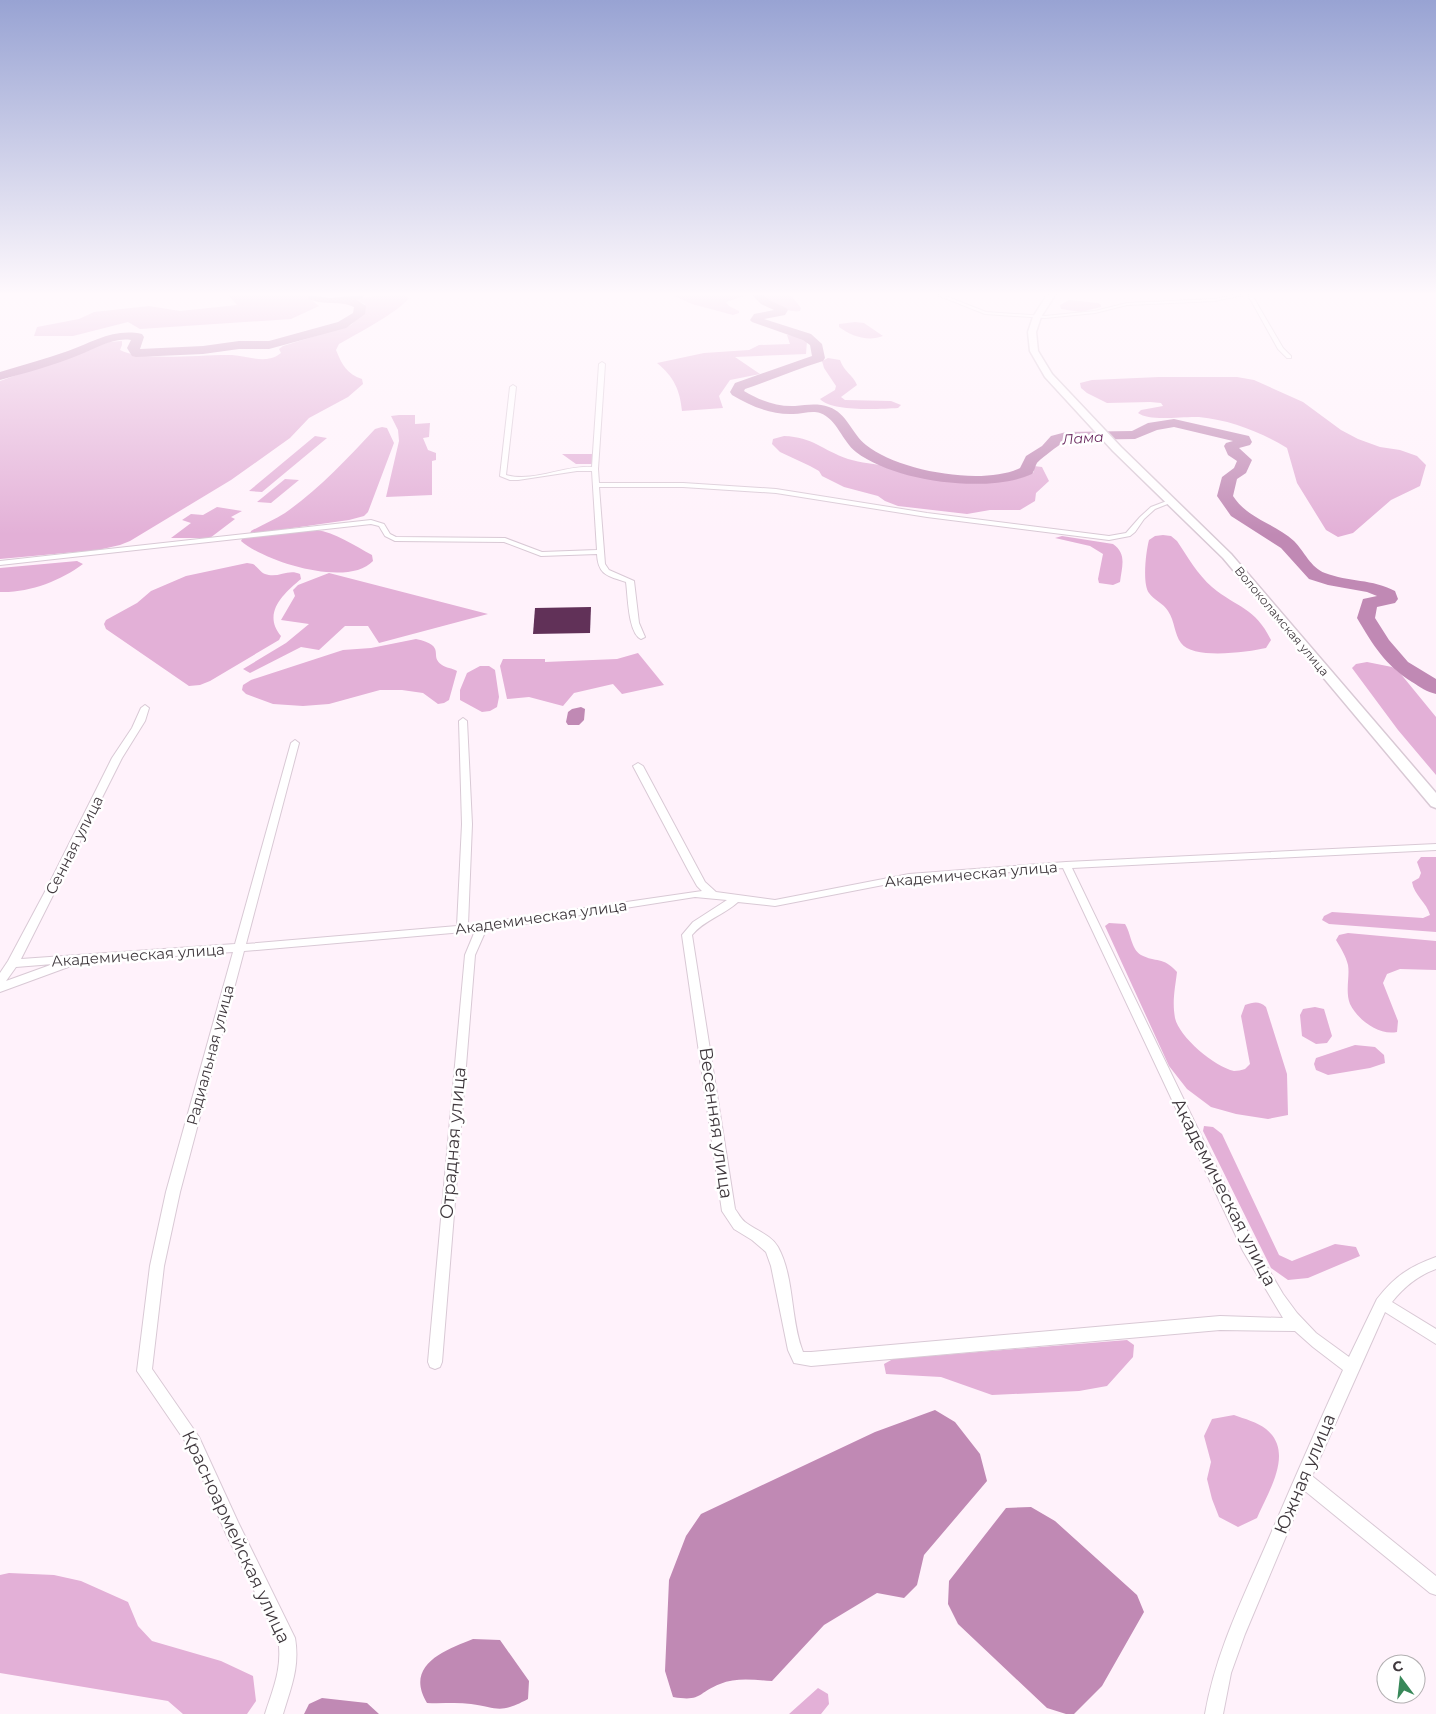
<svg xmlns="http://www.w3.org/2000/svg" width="1436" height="1714" viewBox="0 0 1436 1714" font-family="Montserrat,sans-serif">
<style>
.green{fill:#e3b0d7}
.water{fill:#c089b4}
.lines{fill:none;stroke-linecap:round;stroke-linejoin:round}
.river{fill:#c089b4;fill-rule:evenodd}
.building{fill:#613158}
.street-casing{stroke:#d9c9d5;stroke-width:2}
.primary-casing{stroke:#d9c9d5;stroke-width:3}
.street{fill:#fff;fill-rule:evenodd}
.primary{fill:#fff;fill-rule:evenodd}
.labels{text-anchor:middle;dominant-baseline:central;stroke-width:5;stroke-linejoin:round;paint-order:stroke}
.far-street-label{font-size:12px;fill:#40393e;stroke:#fff}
.far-water-label{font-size:14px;font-style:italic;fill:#69275e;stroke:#fff}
.street-label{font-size:15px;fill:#40393e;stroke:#fff}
.near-street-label{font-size:18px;fill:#40393e;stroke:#fff}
</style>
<rect width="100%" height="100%" fill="#fff2fb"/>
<!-- green -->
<path class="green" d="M228 295H309V298L319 306 291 319 140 329 128 322 73 336H34L37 327 79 319 94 312 149 306 180 311 237 305Z
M390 295H404L409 298C400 311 355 335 339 344L336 350C342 365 347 374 362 379L363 384 348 397 309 418 290 438 231 480 130 541 120 545 98 550 0 559V381L109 342 122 341V345L120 350C142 362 205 354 232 355 244 356 255 360 267 359 272 358 276 357 281 353L279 349 283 346 351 325 365 310V304L356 300 358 298Z
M672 295H748L726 302 729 306 739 311V313L733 315 692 304Z
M766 295H791L801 308 800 311C789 313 777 306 767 300Z
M1069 300 1098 303 1101 305V307L1081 312 1061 309 1060 305Z
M855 322 864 323 883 336C868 342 851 336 839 327V324Z
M787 335 801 336 807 341 806 354 735 357 760 374 730 380 719 396 723 408 682 411C680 390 674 377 657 363L704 353 749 350 759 345 790 344Z
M828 358 840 360C844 372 853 375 857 385L841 397 845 400 891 401 901 405 898 408C879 409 832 412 820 399L835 390 836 386 824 368 822 361Z
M1159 377H1237L1254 380 1303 402 1341 430 1358 439 1380 447 1400 450 1417 456 1426 465 1420 486 1391 500 1353 533 1338 537 1326 530 1297 483 1287 448C1261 432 1230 420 1199 417 1183 416 1150 422 1138 413L1141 410 1163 406 1161 403 1150 402 1107 403 1087 393 1081 388 1080 383 1092 380Z
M399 415H415V424L430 423 429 437 423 438 428 450 436 453V460L432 461V495L386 497 399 441 398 430 391 416Z
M382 427 387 428 394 443 368 512 364 516 349 520 250 534 251 531C262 525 274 520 285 513 319 489 347 459 375 429Z
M315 436 327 438 262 492 249 491Z
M784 436C813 437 822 450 848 459 861 463 875 464 889 466 896 468 903 472 910 474 939 481 1008 488 1034 472V466L1042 467 1049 481 1036 493 1035 501 1020 510H990L967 514 898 506 885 501 878 496 844 487 822 476 819 471 810 466 780 452 772 444 773 439Z
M562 454H592V464H576Z
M285 479 299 480 271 503 257 502Z
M217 507 242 511 231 517 235 519 210 538H171L191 523 182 520 191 514 203 515Z
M316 530C335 532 355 546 372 555L373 561C348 588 265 562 241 541L242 539 246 538Z
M1163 535 1171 536 1177 541C1187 556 1198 575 1212 587 1237 608 1255 607 1271 640L1266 648C1248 652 1193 660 1181 643 1174 634 1175 621 1168 611 1163 603 1154 600 1149 593 1142 584 1146 551 1149 540L1155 536Z
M1062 536 1113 544C1127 554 1122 566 1120 582L1113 585 1099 583 1098 579 1103 554 1090 546 1055 538Z
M77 561 83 564C60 581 29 593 0 592V568Z
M247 563 253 564C258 567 260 572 265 574 278 579 288 568 300 574L301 579C283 594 262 613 281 636L279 640 210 681 200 685 189 686 106 629 104 624 106 620 137 603 151 591 186 576Z
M329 573 488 614 379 643 368 626H345L319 650 301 647 250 673 243 669 286 643 309 624 281 620 295 596 293 590 298 585Z
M416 639C448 646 428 656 442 665 446 668 452 668 457 671L449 700 444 703 438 704 423 693 402 690H380L329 704 303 706 273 704 246 694 242 690 243 685 251 680 343 650 371 648Z
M638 653 664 685 622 694 613 684 574 693 563 706 529 697 507 699 500 666 503 659H545V662L617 659Z
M1367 662 1392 667 1400 673 1436 717V775L1398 730 1352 668 1356 664Z
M480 666H489L495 670 499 697 497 707 490 711 482 712 460 700V690L467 673Z
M1421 857H1436V932L1329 924 1322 920 1324 916 1332 912 1423 918 1430 915C1427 903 1414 895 1412 882L1419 878 1421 873 1417 862Z
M1109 923 1125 924C1131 933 1131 949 1141 955 1156 963 1163 956 1177 972 1175 989 1172 1001 1175 1018 1179 1037 1215 1067 1234 1071 1237 1071 1242 1070 1245 1069L1250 1064 1241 1016 1245 1005C1254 1002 1259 1001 1266 1007L1287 1074 1288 1115 1268 1119 1236 1114 1211 1107 1187 1089 1169 1066 1105 926Z
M1348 933 1436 941V970L1400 969 1387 974 1383 983 1398 1021 1397 1032C1379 1036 1358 1020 1350 1004 1345 991 1350 977 1348 965 1346 956 1340 947 1336 940L1339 935Z
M1315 1007 1324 1009 1332 1036 1327 1043 1316 1044 1302 1036 1300 1015 1303 1009Z
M1355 1045 1375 1047 1384 1055 1385 1063 1370 1068 1328 1075 1316 1070 1314 1064 1316 1058Z
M1204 1126 1213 1127 1222 1134 1279 1255 1292 1261 1335 1244 1356 1247 1360 1256 1308 1278 1288 1280 1271 1268 1203 1131Z
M1127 1340 1134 1345 1133 1357 1107 1386 1079 1391 992 1395 941 1377 886 1374 884 1364 893 1359Z
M1234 1415C1245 1419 1257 1422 1266 1429 1295 1452 1268 1492 1257 1518L1238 1527 1219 1517 1212 1499 1207 1479 1211 1462 1204 1436 1212 1419Z
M9 1573 54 1575 81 1581 128 1602 138 1626 152 1641 221 1661 253 1676 256 1701 247 1714H183L168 1701 0 1673V1575Z
M818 1688 828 1694 829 1704 821 1714H789Z"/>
<!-- water -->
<path class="water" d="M581 707 585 709 584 720 579 725H568L566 722 568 712 572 709Z
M935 1410 955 1422 980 1454 987 1481 924 1555 917 1585 904 1598 877 1593 824 1625 772 1681C755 1680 736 1677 720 1684 697 1693 702 1702 673 1697L665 1671 669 1580 686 1536 701 1514 875 1432Z
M1031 1507 1055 1521 1137 1595 1144 1612 1102 1686 1074 1714H1066L1047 1708 958 1624 948 1604 949 1581 1006 1508Z
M473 1639 500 1640 529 1681 528 1699C500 1714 498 1708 471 1704 456 1702 441 1704 427 1703 404 1665 445 1650 473 1639Z
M322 1698 367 1703 379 1714H304L309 1704Z"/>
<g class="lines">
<!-- river -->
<path class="river" d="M308 295 330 298 364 295 363 298 357 300 366 306 365 314 346 328 269 349H239L203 354 136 357 132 356 127 348 131 340C113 337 95 349 79 355 54 365 26 373 0 380V372C22 365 45 359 68 351 93 342 114 328 142 334L144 337 140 349 203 346 239 341H269L338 322 353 313 354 307C341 300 325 306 308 299Z
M752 295H764L769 300 786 308 788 310 785 315 764 319 811 334 822 344 825 358 823 361C797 369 772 380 745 389L744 391C759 400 777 407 795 406 807 405 817 403 829 407 847 413 852 434 866 445 898 471 982 486 1020 468L1026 456 1042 446 1051 436 1066 432 1132 431 1148 423 1174 419 1249 436 1252 442 1250 445 1239 448 1252 460 1246 473 1237 479 1233 496C1248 519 1274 523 1294 541 1304 551 1311 568 1325 573 1348 582 1373 579 1395 591L1398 599 1395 603 1377 607 1375 618 1389 640 1408 662 1436 679V694C1427 692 1420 687 1412 682 1385 665 1373 645 1357 618L1363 599 1377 596 1367 592 1328 585 1309 579 1281 548 1231 516 1217 496 1222 477 1234 468 1237 461 1228 455 1224 446 1226 443 1233 441 1174 427 1157 430 1135 439 1067 440C1064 441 1039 460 1037 463 1035 466 1035 470 1032 474 988 494 895 482 856 452 842 441 837 419 820 413 812 410 802 414 793 414 772 415 750 406 732 395L730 392 735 383 812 356 810 345 803 340 752 322 750 320 754 314 774 310 761 304Z"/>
</g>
<!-- building -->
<path class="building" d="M591 607 590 633 533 634 535 608Z"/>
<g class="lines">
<!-- street casing -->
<g class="street-casing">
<path id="street" d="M937 295H943L986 312 1045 316 1095 311 1127 303 1215 299 1235 295H1243L1215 301 1127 305 1095 313 1045 318 985 314Z
M1248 295H1252L1283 348 1291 356V358H1287L1278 349Z
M602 362 605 364 598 469 599 483H683L776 489 927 513 1109 536 1126 533 1140 517 1151 507 1172 499 1175 501 1155 509 1144 519 1135 532 1130 536 1109 540 927 517 776 493 683 487H599L605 564 609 570 634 581 639 623 645 637 641 639C628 633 628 596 626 582 609 576 598 576 597 554L541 556 504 542 395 541 385 536 379 526 371 524 0 565V561L371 520 384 524 390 534 396 537 505 538 542 552 597 550 592 471H577L518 480H510L500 476 510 387 513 385 516 387 506 475C534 483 564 465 592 467L599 364Z
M145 705 149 708 145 721 122 758 21 959 235 944 291 743 295 740 299 743 246 944 457 926 462 824 459 721 463 718 467 721 472 824 468 925 702 891 697 886 688 870 633 766 638 763 643 766 705 882 716 892 775 900 909 874 1066 862 1436 844V850L1072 868 1253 1243 1283 1294 1297 1313 1316 1333 1349 1357 1377 1299C1395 1276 1409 1267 1436 1257V1269C1417 1276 1404 1287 1392 1302L1436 1329V1344L1385 1312 1312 1476 1436 1576V1595L1430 1593 1305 1491 1245 1634 1231 1673 1223 1714H1205C1215 1657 1239 1606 1262 1554 1289 1492 1315 1431 1343 1370L1313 1347 1295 1331 1220 1330 811 1366 794 1363 788 1350 771 1266 766 1252 752 1240 734 1229 722 1211 682 935 693 922 727 900 695 897 486 930 475 955 442 1362 440 1367 435 1369 430 1367 428 1362 465 955 475 931 244 951 180 1192 164 1266 152 1369 199 1437 238 1522 295 1638C300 1667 291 1687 283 1714H265C273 1689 283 1667 278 1639L226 1534 189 1447 137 1371 150 1266 166 1192 233 952 72 963 71 966 0 992V973L8 961 48 886 112 758 132 728 141 708ZM1063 868 1243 1251 1283 1318 1220 1316 811 1352H803C790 1320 795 1278 778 1247 771 1235 755 1230 745 1222 741 1219 738 1213 735 1209L692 935C704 920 724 915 738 902L775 906 909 880ZM53 964 6 981 16 967Z"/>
</g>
<!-- primary casing -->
<g class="primary-casing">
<path id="primary" d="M1047 295H1055L1041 317 1036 332 1038 351 1052 374 1121 447 1231 554 1436 793V808L1431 806 1223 558 1113 451 1045 377 1030 351 1028 332 1033 317Z"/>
</g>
<!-- street -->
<use href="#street" class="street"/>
<!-- primary -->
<use href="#primary" class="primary"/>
</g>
<!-- sky -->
<linearGradient id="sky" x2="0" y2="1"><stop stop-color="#98a3d3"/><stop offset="0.55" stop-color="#fff9fd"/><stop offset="1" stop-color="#fff9fd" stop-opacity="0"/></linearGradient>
<rect width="1436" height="535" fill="url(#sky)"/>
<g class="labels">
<!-- far-street labels -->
<g class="far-street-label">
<text transform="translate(1282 621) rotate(50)">Волоколамская улица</text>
</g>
<!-- far-water labels -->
<g class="far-water-label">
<text transform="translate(1083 438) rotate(-4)">Лама</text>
</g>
<!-- street labels -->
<g class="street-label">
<text transform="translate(74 845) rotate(-63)">Сенная улица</text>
<text transform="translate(971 874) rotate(-5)">Академическая улица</text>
<text transform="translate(541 917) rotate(-8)">Академическая улица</text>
<text transform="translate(138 955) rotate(-4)">Академическая улица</text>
<text transform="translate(210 1055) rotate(-75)">Радиальная улица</text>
</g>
<!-- near-street labels -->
<g class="near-street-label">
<text transform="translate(716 1123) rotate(82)">Весенняя улица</text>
<text transform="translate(453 1143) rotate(-85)">Отрадная улица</text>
<text transform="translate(1224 1192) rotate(63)">Академическая улица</text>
<text transform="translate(1305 1474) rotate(-67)">Южная улица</text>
<text transform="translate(236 1537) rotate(65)">Красноармейская улица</text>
</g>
</g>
<!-- north arrow -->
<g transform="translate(1401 1679) rotate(345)"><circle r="24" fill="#ffffff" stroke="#b3b0b2"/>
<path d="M0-4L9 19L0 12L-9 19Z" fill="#388859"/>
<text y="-8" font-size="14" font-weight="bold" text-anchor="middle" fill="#40393e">С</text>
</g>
</svg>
